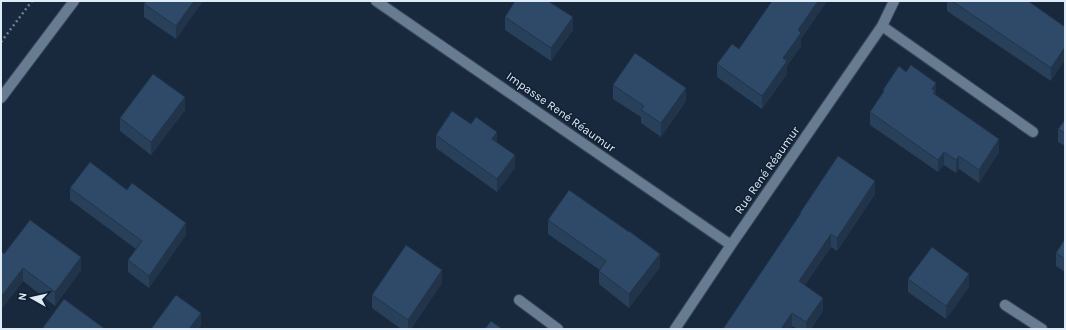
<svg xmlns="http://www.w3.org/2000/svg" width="1066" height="330" viewBox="0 0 1066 330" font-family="Karla,sans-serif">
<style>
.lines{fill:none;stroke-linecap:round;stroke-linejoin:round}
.minor-casing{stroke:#394656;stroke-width:12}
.path{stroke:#738091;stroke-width:2.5;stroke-dasharray:2 3;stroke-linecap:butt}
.minor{stroke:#677b91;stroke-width:10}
.wall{fill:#28405a}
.shaded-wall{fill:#21344a}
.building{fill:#2f4a69;stroke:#21344a}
.labels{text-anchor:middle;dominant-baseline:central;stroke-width:3;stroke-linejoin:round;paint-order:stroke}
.street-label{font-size:12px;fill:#e0ebf8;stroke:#102032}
</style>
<rect width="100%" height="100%" fill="#19293d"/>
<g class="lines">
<!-- minor casing -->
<g class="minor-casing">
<path id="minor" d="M376 1 731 245
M882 26 1033 132
M1 98 74 1
M519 300 558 329
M1005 305 1042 329
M675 329 731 245 882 26 894 1"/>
</g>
<!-- path -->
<path class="path" d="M1 42 32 1"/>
<!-- minor -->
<use href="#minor" class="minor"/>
</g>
<!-- wall -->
<path class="wall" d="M146 1H203L176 39 144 17V4Z
M550 1V2L573 30 551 61 505 30V17Z
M772 1H827L801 39V46L787 66V74L762 109 717 77V64L739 49Z
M947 1H1028L1065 27 1051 81 947 11Z
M613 85 686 101 661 137 641 123V117L613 99Z
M883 90 936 96 999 152 979 183 959 169 956 173 944 165 938 172 870 125V112L883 94Z
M185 110 151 155 120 131V118Z
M1065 120V146L1058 142V129Z
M436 135 497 143 515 168 497 192 436 148Z
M70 188 127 190 186 235 149 288 128 272V260L136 249 70 200Z
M875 194 837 251 831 247 805 285 823 311 811 329H797L792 326 790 329 800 213Z
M548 220 660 267 629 308 599 284V271L600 270 548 234Z
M1065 239V272L1056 266V253Z
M1 251 4 254 81 270 55 306 23 281 1 310Z
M908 279 969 287 946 319 908 292Z
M442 283 411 329H401L372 308V295Z"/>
<!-- shaded-wall -->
<path class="shaded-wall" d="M194 1H203L176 39V26Z
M818 1H827L801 39V46L787 66V74L762 109V96L783 58 798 30Z
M573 17V30L551 61V48Z
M1065 47V60L1051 81V68Z
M936 83V96L935 104 932 89Z
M686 88V101L661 137V123Z
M185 97V110L151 155V142Z
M497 132V145L492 139Z
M999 139V152L979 183V170Z
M944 152V165L938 172V160Z
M515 155V168L497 192V179Z
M959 156V169L956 173V160Z
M875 181V194L837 251V238Z
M186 223V235L149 288V276Z
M831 234V247L799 294V281Z
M660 254V267L629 308V294Z
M81 257V270L55 306V292Z
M23 268V281L1 310V297Z
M442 270V283L411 329H408V320Z
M969 274V287L946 319V306Z
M823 298V311L811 329H806V322Z
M201 313V326L199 329H189Z
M792 313V326L790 329H781Z"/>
<!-- building -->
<path class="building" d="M146 1H194L176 26 144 4Z
M515 1H548L573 17 551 48 505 17Z
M772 1H818L798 30 801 33 783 58 787 61 762 96 717 64 732 44 739 49Z
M952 1H1028L1065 27V47L1051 68Z
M635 53 686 88 661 123 641 110 644 106 613 85Z
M911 65 936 83 932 89 935 91 933 93 999 139 979 170 959 156 956 160 944 152 938 160 870 112 884 91 883 90 899 66 906 72Z
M153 74 185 97 151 142 120 118Z
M452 111 471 124 476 117 497 132 492 139 515 155 497 179 436 135Z
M1065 120V133L1058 129Z
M838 156 875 181 837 238 831 234 799 281 823 298 806 322 792 313 781 329H723L801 213H800Z
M90 162 127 190 132 183 186 223 149 276 128 260 142 241 70 188Z
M569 190 629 232V231L660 254 629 294 599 271 606 261 548 220Z
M30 220 81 257 55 292 23 268 1 297V251L4 254Z
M1065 239V259L1056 253Z
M406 245 442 270 408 320 372 295Z
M932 247 969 274 946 306 908 279Z
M176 295 201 313 189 329H151Z
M64 299 105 329H42Z
M491 321 502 329H485Z"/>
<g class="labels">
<!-- street labels -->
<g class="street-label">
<text transform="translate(561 112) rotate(35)">Impasse René Réaumur</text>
<text transform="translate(767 170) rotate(-55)">Rue René Réaumur</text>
</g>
</g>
<!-- border -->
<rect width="1066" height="330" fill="none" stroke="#e0ebf8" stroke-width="4"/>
<!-- north arrow -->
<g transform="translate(32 298) rotate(278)" stroke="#102032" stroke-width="3" paint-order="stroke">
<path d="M0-3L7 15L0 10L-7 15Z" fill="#e0ebf8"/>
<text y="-6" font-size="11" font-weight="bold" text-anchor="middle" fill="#e0ebf8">N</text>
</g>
</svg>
